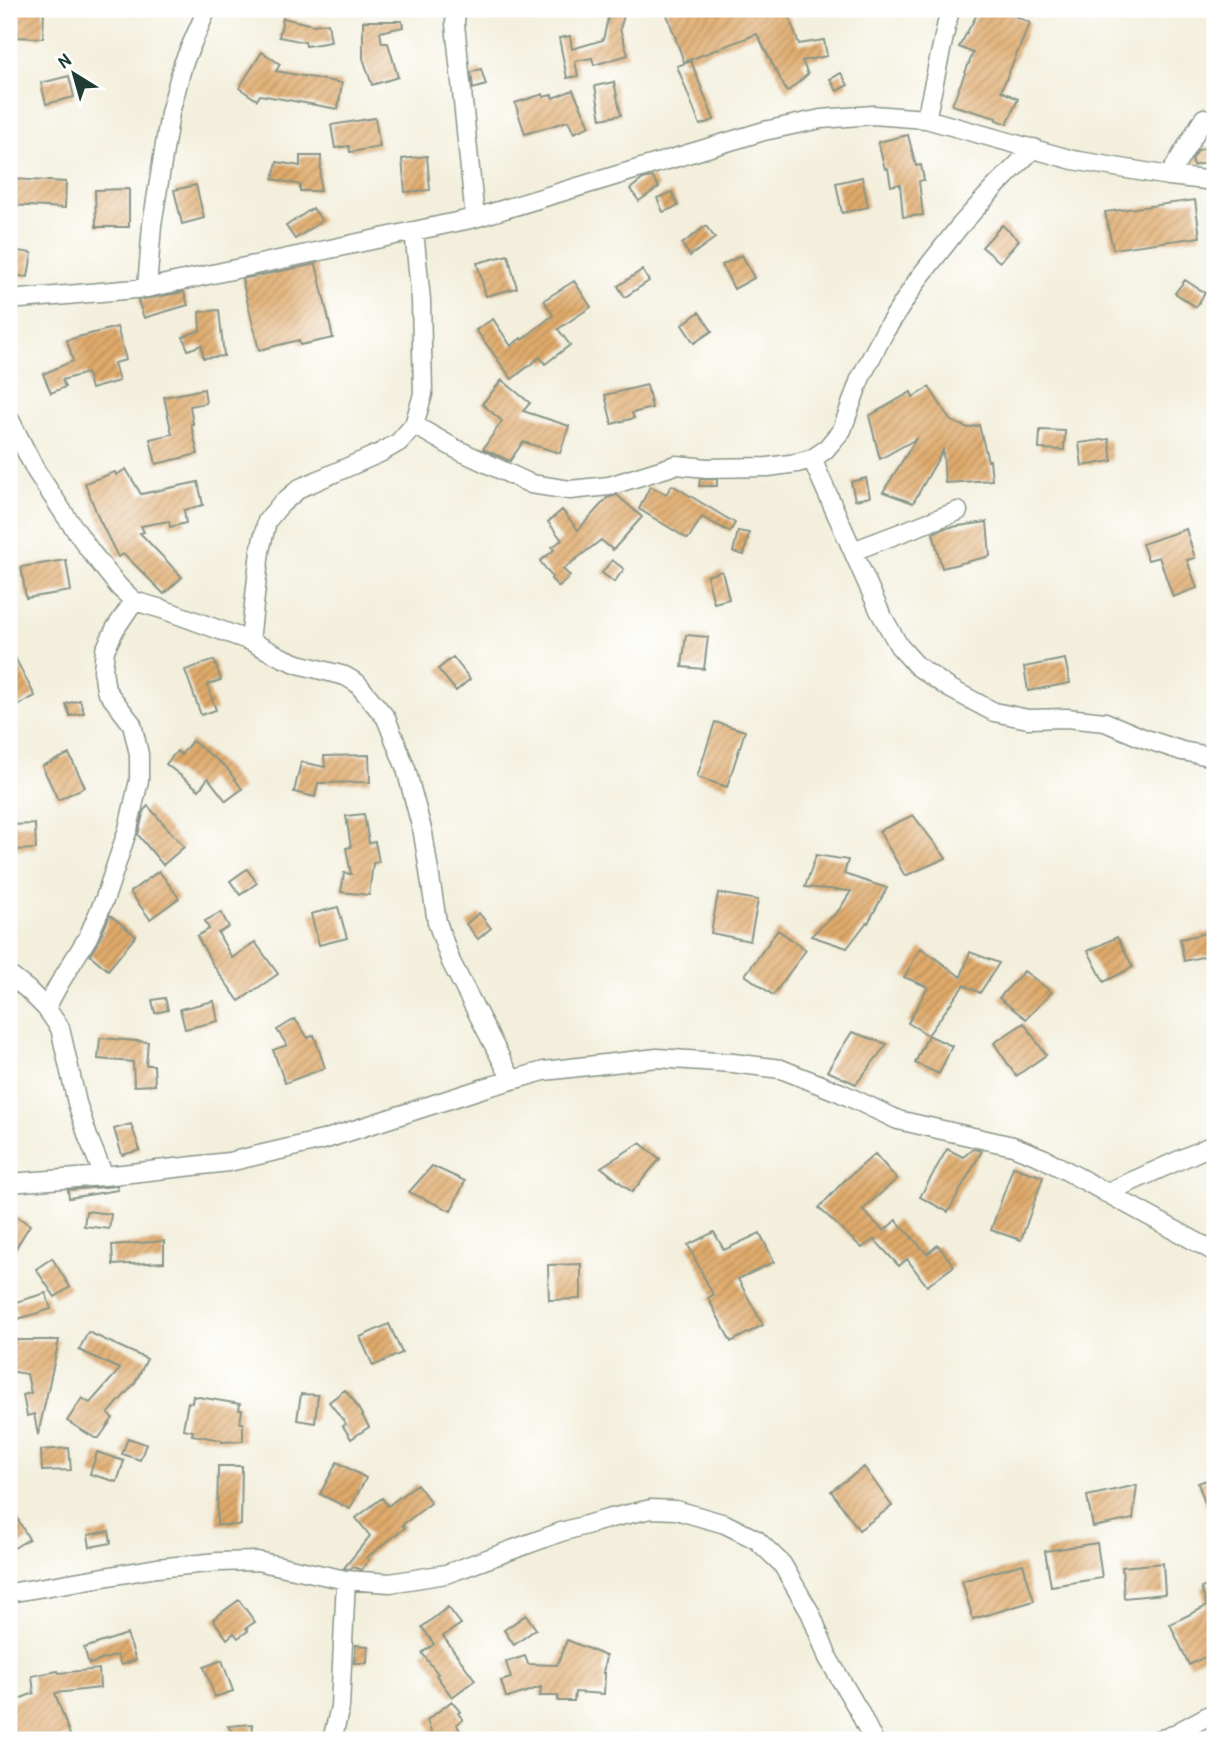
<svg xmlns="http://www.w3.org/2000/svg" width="1224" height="1749" font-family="'Patrick Hand',sans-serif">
	<defs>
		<pattern id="building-hatch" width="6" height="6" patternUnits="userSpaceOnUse" patternTransform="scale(1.75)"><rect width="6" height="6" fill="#e0aa6b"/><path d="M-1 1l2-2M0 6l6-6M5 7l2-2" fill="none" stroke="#b58c59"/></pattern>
	</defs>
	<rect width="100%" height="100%" fill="#fff"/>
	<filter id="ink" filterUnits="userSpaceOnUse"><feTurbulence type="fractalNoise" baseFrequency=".0143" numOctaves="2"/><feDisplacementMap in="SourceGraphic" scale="14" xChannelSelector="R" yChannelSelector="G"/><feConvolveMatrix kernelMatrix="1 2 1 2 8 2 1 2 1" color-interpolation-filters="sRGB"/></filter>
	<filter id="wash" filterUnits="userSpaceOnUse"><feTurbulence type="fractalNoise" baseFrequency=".00686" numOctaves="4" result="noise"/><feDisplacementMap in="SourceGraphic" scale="28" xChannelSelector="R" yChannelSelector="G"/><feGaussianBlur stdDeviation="1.57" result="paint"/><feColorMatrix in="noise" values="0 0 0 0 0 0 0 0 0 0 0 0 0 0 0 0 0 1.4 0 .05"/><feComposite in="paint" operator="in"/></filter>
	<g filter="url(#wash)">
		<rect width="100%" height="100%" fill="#f3efdc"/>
		<g id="blocks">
			<path fill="url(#building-hatch)" d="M9,9H44L43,38L9,37Z
				M606,9H626L620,29L628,55L594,65L592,58L575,61L578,76L567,78L559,38L570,36L572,49L603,40L608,18Z
				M665,9H786L799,44L824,40L827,56L802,61L808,74L787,92L757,34L684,62Z
				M980,9H1001L1030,23L1001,91L1018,99L1007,124L996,120V118L952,105L973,53L959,47Z
				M283,18L313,25L328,23L331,42L306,46L305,42L279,37Z
				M363,21H402L403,27L380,32L382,43H388L398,77L372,85L363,58Z
				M262,52L280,64L276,71L342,83L338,109L260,95L257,100L239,88Z
				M691,61L714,120L700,125L677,66Z
				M481,69L486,85L473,89L471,72Z
				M841,73L848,85L837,91L830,79Z
				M69,76L74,97L46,104L41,83Z
				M614,82L621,115L601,119L595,86Z
				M573,90L590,126L574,133L568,121L525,134L515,103L543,94V97L552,95L553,98Z
				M375,118L380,147L350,152L349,146L335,148L331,125Z
				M908,135L916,166L921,165L924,180L919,181L923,215L903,217L900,184L891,186L888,168L885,169L878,142Z
				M1213,146L1215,160L1193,166L1192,160L1198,150Z
				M300,156H321L320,191H300V185L273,179L277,162L300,166Z
				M427,156L430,190L405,192L402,159Z
				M652,177L659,187L639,201L630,189L643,179Z
				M862,177L868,207L842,213L836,183Z
				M12,179L66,182L65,208L10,205Z
				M196,185L204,218L182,224L174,190Z
				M129,189V227H96L95,190Z
				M672,192L678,206L663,212L657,198Z
				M1195,200L1200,237L1113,249L1105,212Z
				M313,208L322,221L295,239L286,226Z
				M1002,225L1019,240L1000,262L982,247Z
				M706,226L715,238L690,256L682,244Z
				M11,250L32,253L28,277L9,275Z
				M508,255L517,288L486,296L477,263Z
				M742,255L754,278L734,289L722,265Z
				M316,264L333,338L300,345L299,340L259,350L242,279Z
				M642,270L649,281L625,297L618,286Z
				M1185,280L1205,293L1196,307L1175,293Z
				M574,281L591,307L558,329L570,345L545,364L540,357L512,379L476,330L493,319L511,346L521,338L522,340L553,315L544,300Z
				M184,292L188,305L144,318L138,300Z
				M219,310L224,356L203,358L202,345L188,350L183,337L200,330L199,312Z
				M699,312L712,331L694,343L682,325Z
				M117,327L126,360L114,363L119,381L91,389L87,373L62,380L65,387L51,393L43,374L73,361L67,340Z
				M502,380L530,403L523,411L569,426L560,453L523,442L510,461L483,449L502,421L482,404Z
				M647,385L652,408L632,413L634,418L612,424L605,395Z
				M929,387L951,421L968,428L979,425L988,461L990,460L992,480L945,483L943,450L913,503L883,492L916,439L880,459L869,416L911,392L913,397Z
				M204,389L206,403L190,406L193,424H191L198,454L156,464L150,439L172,434L164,397Z
				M1040,430L1065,431L1064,450L1039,449Z
				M1109,439L1112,461L1082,466L1079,443Z
				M126,469L141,494L198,482L203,505L184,510L186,523L170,527L169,521L141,526L144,532L140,533L182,577L164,594L124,554L118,557L99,519L85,483L115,472L116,475Z
				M866,478L870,497L855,500L851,482Z
				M700,479H717V486H699Z
				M672,485L735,523L730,532L702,517L688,539L639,509L650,486L666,494Z
				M617,495L642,517L613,550L601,540L563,569L570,576L559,587L551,579L552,577L540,561L554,550L552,547L562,540L548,522L562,510L578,530L607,498Z
				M987,522L990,556L942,568L933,533L945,528Z
				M1186,529L1195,558L1187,560L1197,588L1173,597L1159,557L1148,560L1142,544Z
				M738,531L749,533L744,555L733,552Z
				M66,560L71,591L26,598L21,567Z
				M612,560L624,569L614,582L602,573Z
				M722,571L729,599L714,603L707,576Z
				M686,635L708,637L704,669L682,667Z
				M9,646L35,696L9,710Z
				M453,657L470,679L456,691L438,669Z
				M1065,659L1070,683L1028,691L1024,667Z
				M214,660L221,680L207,685L216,710L201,715L185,670Z
				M80,700L84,713L70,716L66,704Z
				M715,722L745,731L727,787L697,777Z
				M192,741L226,767L242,789L226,801L208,778L199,790L166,764L177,751L181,755Z
				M69,754L85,787L58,800L42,766Z
				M369,755L370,782L318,783L315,797L294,792L301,762L325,767L324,756Z
				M148,806L184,847L163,865L138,835L144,810Z
				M364,814L369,843L375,842L379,862L373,863L369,895L341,892L344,873L351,874L346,848L351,847L346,816Z
				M913,815L946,858L905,876L879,831Z
				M35,824L36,849L9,850V825Z
				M816,855L848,860L844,874L887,888L868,923L867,922L847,948L811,936L839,910L851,891L805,887Z
				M247,869L257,883L240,895L230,881Z
				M159,871L179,898L150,919L130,892Z
				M718,893L758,900L750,941L711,933Z
				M338,907L347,938L319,945L311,914Z
				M221,912L229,927L218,933L232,958L255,942L278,974L239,1001L213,965L197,936L209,929L205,921Z
				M479,913L491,928L478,939L466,924Z
				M110,915L136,936L108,970L90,955L98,942Z
				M778,930L806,950L773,995L745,975Z
				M1215,931V954L1184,961L1180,939Z
				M1117,937L1133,967L1104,982L1088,951Z
				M921,948L961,977L970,952L999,963L980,993L964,985L928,1035L908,1023L928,987L904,977Z
				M1024,971L1052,992L1026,1019L999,998Z
				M165,998L168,1010L155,1013L152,1000Z
				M214,1001L218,1021L185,1029L180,1009Z
				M295,1019L308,1038L314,1035L325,1068L285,1083L273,1050L287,1045L277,1030Z
				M1024,1023L1046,1055L1016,1076L994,1043Z
				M852,1032L887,1044L856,1084L827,1071Z
				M928,1035L952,1046L939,1074L915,1063Z
				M100,1038L148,1042L146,1065H154L155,1085L134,1086L133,1062L98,1059Z
				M131,1124L140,1150L122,1155L114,1129Z
				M640,1143L660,1159L632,1192L601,1167Z
				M947,1149L963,1157L973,1149L982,1151L948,1212L920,1197Z
				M875,1154L897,1179L862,1210L884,1231L896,1220L927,1254L938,1245L954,1266L927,1286L907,1259L899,1266L874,1239L862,1248L819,1208L842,1183Z
				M432,1166L465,1181L451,1211L409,1192Z
				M1013,1167L1043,1177L1021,1240L991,1230Z
				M117,1186L118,1190L69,1198L68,1190Z
				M9,1211L30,1225L9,1259Z
				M86,1211L111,1214L109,1229L84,1226Z
				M714,1232L724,1250L760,1233L774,1262L738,1279L763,1325L731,1342L708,1298L713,1295L688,1245Z
				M164,1241V1262L113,1265L112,1245Z
				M52,1258L70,1287L55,1297L36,1269Z
				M581,1264V1299L549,1300L548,1265Z
				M46,1293L51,1309L18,1319L13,1303Z
				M389,1324L402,1353L373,1366L360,1337Z
				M88,1332L147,1359L135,1383L108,1414L113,1418L99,1438H95L67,1421L82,1398L90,1403L120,1369L79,1350Z
				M9,1340H59L38,1435L34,1414L27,1416L23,1395L31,1393L27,1374L9,1371L10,1359H9Z
				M345,1390L354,1401L369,1427L351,1439L343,1426L346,1424L329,1402Z
				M301,1394L318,1395L315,1423L297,1420Z
				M193,1396L240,1404L239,1410H242L240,1423H243V1441L222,1442V1440L192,1435L193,1431L183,1429L188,1402L192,1403Z
				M128,1438L146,1444L140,1460L122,1454Z
				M69,1448L71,1470L42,1471L41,1450Z
				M97,1452L124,1461L117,1482L90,1474Z
				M337,1462L366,1478L350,1509L320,1494Z
				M218,1466H242L241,1525H217Z
				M864,1467L892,1506L859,1530L831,1491Z
				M1215,1477V1526H1213L1198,1483Z
				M417,1484L431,1503L402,1525L405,1528L366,1558L369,1560L361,1570L353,1567L351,1569L344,1568L370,1536L356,1518L382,1498L388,1506Z
				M1137,1485L1133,1519L1093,1527L1087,1496Z
				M17,1518L29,1539L9,1551V1523Z
				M109,1531L111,1543L90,1547L88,1535Z
				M1097,1543L1102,1578L1051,1586L1045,1551Z
				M1163,1563L1165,1594L1124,1598L1122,1567Z
				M1023,1564L1034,1601L973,1619L962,1581Z
				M1215,1583V1652L1189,1665L1170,1624L1207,1606L1201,1588Z
				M239,1600L255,1622L246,1628L248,1631L238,1638L234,1633L227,1639L213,1619Z
				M448,1607L461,1624L443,1636L475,1680L452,1697L436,1675L438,1674L422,1653L434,1644L422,1627Z
				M526,1615L536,1629L514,1645L504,1630Z
				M127,1634L136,1660L121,1665L117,1655L89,1664L84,1648Z
				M567,1640L606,1656L603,1673H605L604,1694L575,1692L574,1701H558V1696H540L541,1687L511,1697H506L501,1681L511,1678L506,1662L525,1656L528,1664L557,1665Z
				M356,1645L368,1646L367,1663H354Z
				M222,1660L233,1691L215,1697L204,1667Z
				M99,1669L100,1688L55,1693L70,1735L55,1740H9V1703L34,1693L32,1676L58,1671L59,1673Z
				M452,1701L460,1712L458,1713L463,1720L457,1724L463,1740H434L427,1720Z
				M252,1724L254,1739L241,1740H238L228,1726Z"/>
		</g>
	</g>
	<g filter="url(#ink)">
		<use href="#blocks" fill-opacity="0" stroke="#899688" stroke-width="2"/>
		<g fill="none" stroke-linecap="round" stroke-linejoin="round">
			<defs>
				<path id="street" d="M456,9L455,24L475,218
					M926,119L950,9
					M1169,176L1204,118
					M147,288L152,225L170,113L183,64L207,9
					M9,300L147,288L475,218L764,131L821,119L873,115L926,119L1073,160L1169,176L1215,181
					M9,418L36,471L65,515L91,552L119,587L134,601L162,609L250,641L281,657L298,664L345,676L357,683L386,718L406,769L423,833L437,922L451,962L512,1080
					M414,425L456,449L531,484L570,490L609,486L676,465L707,468L768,467L797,463L812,459L825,450L842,430L860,379L885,331L919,278L959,227L994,188L1034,148
					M812,459L880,612L899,646L917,666L949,688L994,712L1028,719L1067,718L1105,722L1143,738L1182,751L1215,757
					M853,551L958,511
					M250,641L260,551L267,521L280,505L300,488L380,453L399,442L414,425L423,394L421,300L414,231
					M9,975L27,989L46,1008L60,1028L77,1103L88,1137L104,1176
					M46,1008L59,984L88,937L105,898L128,829L139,780V754L132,724L106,690L103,670L105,650L115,629L134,601
					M9,1183L104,1176L229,1162L323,1140L484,1088L544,1071L657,1058L733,1063L781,1069L841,1093L898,1120L1013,1146L1043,1158L1215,1252
					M1106,1193L1215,1144
					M9,1593L157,1568L218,1562L257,1561L346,1580L390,1583L446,1574L561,1532L611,1518L651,1509L676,1510L725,1524L757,1540L782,1564L811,1614L828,1658L859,1711L873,1740
					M332,1740L340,1707L346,1580
					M1157,1740L1169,1737L1215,1712"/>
			</defs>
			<use href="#street" stroke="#899688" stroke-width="21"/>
			<use href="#street" stroke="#fff" stroke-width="18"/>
		</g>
	</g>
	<rect width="1224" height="1749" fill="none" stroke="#fff" stroke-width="35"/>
	<g transform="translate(74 74) rotate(323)" stroke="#ffffff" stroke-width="5" paint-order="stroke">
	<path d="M0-5L12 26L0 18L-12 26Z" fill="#1f3d34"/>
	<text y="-10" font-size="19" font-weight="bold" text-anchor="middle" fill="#1f3d34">N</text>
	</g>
</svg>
